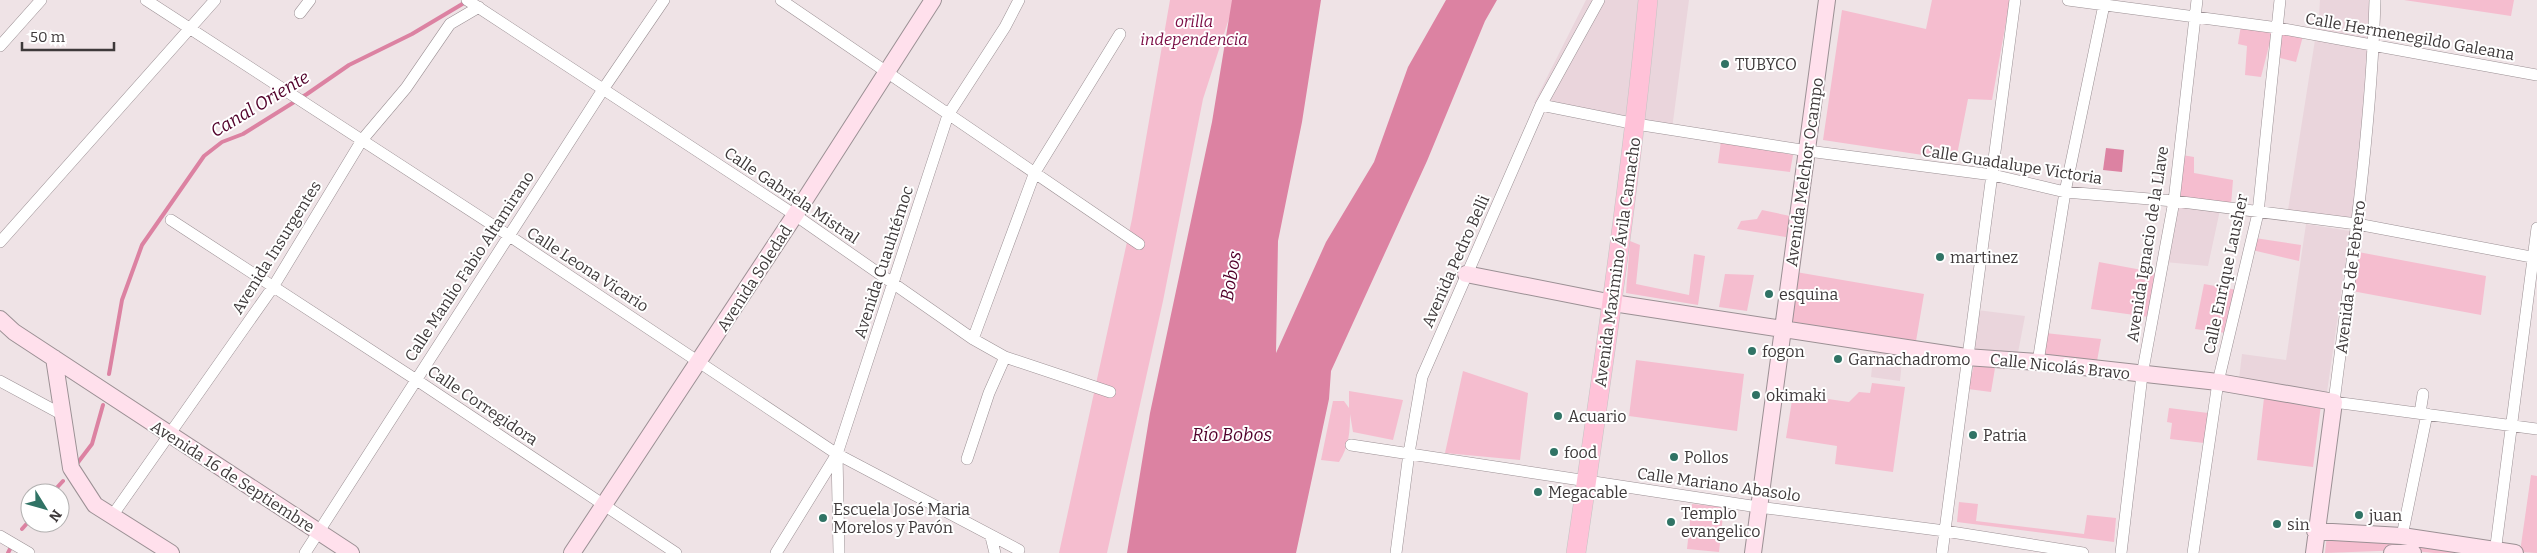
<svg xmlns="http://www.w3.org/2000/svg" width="2537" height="553" font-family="Bitter,serif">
	<rect width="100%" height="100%" fill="#efe3e6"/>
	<path fill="#ead5dc" d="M1586,0H1645L1633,120L1534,103Z
		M1651,0H1689L1672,129L1638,123Z
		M2320,0H2370L2369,41L2318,30Z
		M2315,40L2369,50L2352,218L2288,210Z
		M2176,204L2220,210L2208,266L2165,262Z
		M2306,224L2350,231L2327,392L2239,379L2242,354L2286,360Z
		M1977,310L2025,316L2017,358L1969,354Z
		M1874,348L1903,352L1900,381L1871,377Z"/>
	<path fill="#f5bdcf" d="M1170,0H1235L1203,99L1163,301L1107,553H1059L1132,219Z
		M1932,0H2010L1992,100L1968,99L1956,160L1823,140L1842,10L1926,29Z
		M2404,0H2514L2511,16Z
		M2241,25L2273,30L2261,77L2245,75L2247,46L2238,44Z
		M2279,31L2303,36L2296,62L2276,57Z
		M1721,141L1793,155L1790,172L1718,163Z
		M2182,155L2194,157V173L2233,180L2231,205L2179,196Z
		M1762,210L1790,216L1786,237L1737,229L1741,221L1757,219Z
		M2255,238L2301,245L2299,261L2252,250Z
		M1630,241L1640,245L1636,284L1689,295L1694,254L1705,256L1698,305L1626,293Z
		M2353,251L2486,276L2481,315L2352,291Z
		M2099,262L2158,273L2149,317L2091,309Z
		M1796,272L1924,294L1915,347L1787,326Z
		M1725,274L1754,275L1747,311L1719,307Z
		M2204,284L2237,290L2226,333L2195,329Z
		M2045,333L2101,339L2097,361L2041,356Z
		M1636,360L1744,374L1737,431L1629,416Z
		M1974,365L1995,368L1991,392L1968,389Z
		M1463,371L1528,393L1520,460L1445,453Z
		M1872,383L1905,387L1893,472L1835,464L1837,446L1786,438L1793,394L1849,402L1859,392L1870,393Z
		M1349,391L1403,400L1393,440L1353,432L1350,414C1350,432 1349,446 1339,462L1321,460L1333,401H1344L1349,408Z
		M2264,398L2321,405L2313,467L2257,460Z
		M2169,408L2208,413L2204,443L2170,439L2172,423L2167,422Z
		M2531,475L2537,476V553L2520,552Z
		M1959,502L1978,504L1976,521L2084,534L2087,515L2116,518L2114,542L1957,522Z
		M1692,504L1724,507L1719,552L1687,549Z
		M2327,535L2493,553H2434L2405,550L2325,553Z"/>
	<path fill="#dc82a2" d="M1232,0H1321L1302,122L1278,241L1276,353L1326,242L1374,162L1408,67L1446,0H1497L1485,21L1427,161L1331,371L1329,399L1296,553H1127L1150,413L1212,122Z
		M2106,148L2124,150L2122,172L2103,170Z"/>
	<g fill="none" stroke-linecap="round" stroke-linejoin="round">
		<path stroke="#dc82a2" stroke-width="4" d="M109,374L122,300L142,245L204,156L222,142L243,134L307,94L349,65L412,34L464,3
			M76,465L92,444L103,405
			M52,493L63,481
			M22,529L30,520
			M8,553L10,549"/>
		<defs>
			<path id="street" d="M146,0L508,235L837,454L1019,550
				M467,0L795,215L973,339L1005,357L1110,392
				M781,0L1139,244
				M2068,0L2278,28L2537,75
				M2375,0C2371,134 2351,268 2334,402L2537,429
				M300,13L310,0
				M0,46L41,0
				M1541,105L1636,124L1808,151L1993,175L2065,192L2174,201L2357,224L2537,258
				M171,220L415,379L676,553
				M0,242L215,0
				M973,339L1035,172L1120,34
				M2038,362L2065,192L2105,0
				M0,381L63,415
				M2420,413L2423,394
				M1351,445L1758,507L1945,531L2083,553
				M967,459L989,393L1005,357
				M112,516L273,287L362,140L406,88L450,24L479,7
				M0,536L29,553
				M2402,536L2427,414
				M991,537L995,553
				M305,553L604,88L664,0
				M776,553L837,454
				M839,553L837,454L948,115L1005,27L1019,0
				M1396,553L1409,453L1422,377L1541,105L1599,0
				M1942,553L2015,0
				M2121,553L2142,375L2174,201L2197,0
				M2193,553L2218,382L2258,213L2280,0
				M2495,553L2537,228"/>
			<path id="secondary" d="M1466,274L1613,303L1966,357L2038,362L2218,382L2334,402L2314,553
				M0,319L14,332L351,553
				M54,358L71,468L95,505L171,553
				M2315,531L2402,536L2515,553
				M572,553L795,215L933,0
				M1753,553L1827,0
				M2392,553H2413"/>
			<path id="primary" d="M1576,553C1603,369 1630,185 1648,0"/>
		</defs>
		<use href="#street" stroke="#9b9094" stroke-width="12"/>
		<use href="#secondary" stroke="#9b9094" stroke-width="18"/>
		<use href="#primary" stroke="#c5c4c4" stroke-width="20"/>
		<use href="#street" stroke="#fff" stroke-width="11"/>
		<use href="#secondary" stroke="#ffe0ec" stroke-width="16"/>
		<use href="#primary" stroke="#ffc2d8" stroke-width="19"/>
	</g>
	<g fill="#307365" stroke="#fff" stroke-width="2">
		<circle cx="1725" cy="64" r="5"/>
		<circle cx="1940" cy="257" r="5"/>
		<circle cx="1769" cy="294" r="5"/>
		<circle cx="1752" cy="351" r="5"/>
		<circle cx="1838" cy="359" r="5"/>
		<circle cx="1756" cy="395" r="5"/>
		<circle cx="1558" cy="416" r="5"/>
		<circle cx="1973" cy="435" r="5"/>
		<circle cx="1554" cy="452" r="5"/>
		<circle cx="1674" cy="457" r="5"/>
		<circle cx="1538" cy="492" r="5"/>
		<circle cx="2359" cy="515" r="5"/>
		<circle cx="823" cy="518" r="5"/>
		<circle cx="1671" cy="522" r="5"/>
		<circle cx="2277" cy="524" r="5"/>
	</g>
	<g text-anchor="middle" stroke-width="4" stroke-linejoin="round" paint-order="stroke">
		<g font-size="16" font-style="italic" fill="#7b0e45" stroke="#fff">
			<text x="1194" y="27">orilla<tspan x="1194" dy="18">independencia</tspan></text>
		</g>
		<g font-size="16" fill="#3e393a" stroke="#fff">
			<text transform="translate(2410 36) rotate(10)" y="6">Calle Hermenegildo Galeana</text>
			<text transform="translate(2012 164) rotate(9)" y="6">Calle Guadalupe Victoria</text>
			<text transform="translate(1804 172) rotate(-82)" y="6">Avenida Melchor Ocampo</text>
			<text transform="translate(792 195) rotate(34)" y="6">Calle Gabriela Mistral</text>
			<text transform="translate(2147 244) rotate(-81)" y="6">Avenida Ignacio de la Llave</text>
			<text transform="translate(276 247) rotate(-58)" y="6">Avenida Insurgentes</text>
			<text transform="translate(1455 261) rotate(-66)" y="6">Avenida Pedro Belli</text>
			<text transform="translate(883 262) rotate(-72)" y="6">Avenida Cuauhtémoc</text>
			<text transform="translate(1617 262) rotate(-82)" y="6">Avenida Maximino Ávila Camacho</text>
			<text transform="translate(469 266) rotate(-57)" y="6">Calle Manlio Fabio Altamirano</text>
			<text transform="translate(588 269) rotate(33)" y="6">Calle Leona Vicario</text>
			<text transform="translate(2225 274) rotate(-78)" y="6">Calle Enrique Lausher</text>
			<text transform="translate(2350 277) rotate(-83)" y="6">Avenida 5 de Febrero</text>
			<text transform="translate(754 278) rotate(-57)" y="6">Avenida Soledad</text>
			<text transform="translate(2060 366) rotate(6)" y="6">Calle Nicolás Bravo</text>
			<text transform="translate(483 405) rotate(34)" y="6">Calle Corregidora</text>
			<text transform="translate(233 476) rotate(33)" y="6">Avenida 16 de Septiembre</text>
			<text transform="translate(1719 484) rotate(8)" y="6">Calle Mariano Abasolo</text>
		</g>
		<g font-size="16" fill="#3e393a" stroke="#fff" text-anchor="start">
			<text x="1735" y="70">TUBYCO</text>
			<text x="1950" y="263">martinez</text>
			<text x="1779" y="300">esquina</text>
			<text x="1762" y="357">fogon</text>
			<text x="1848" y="365">Garnachadromo</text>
			<text x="1766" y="401">okimaki</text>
			<text x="1568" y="422">Acuario</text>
			<text x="1983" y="441">Patria</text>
			<text x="1564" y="458">food</text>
			<text x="1684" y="463">Pollos</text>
			<text x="1548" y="498">Megacable</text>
			<text x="833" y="515">Escuela José Maria<tspan x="833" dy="18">Morelos y Pavón</tspan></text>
			<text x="1681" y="519">Templo<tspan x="1681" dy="18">evangelico</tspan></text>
			<text x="2369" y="521">juan</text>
			<text x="2287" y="530">sin</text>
		</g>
		<g font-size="18" font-style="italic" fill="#51002a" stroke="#fff">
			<text transform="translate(260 104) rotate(-31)" y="6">Canal Oriente</text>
			<text transform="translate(1231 276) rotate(-80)" y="6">Bobos</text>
			<text x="1232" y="441">Río Bobos</text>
		</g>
	</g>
	<g transform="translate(45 508) rotate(127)"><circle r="24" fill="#ffffff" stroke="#b2b0b0"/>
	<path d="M0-4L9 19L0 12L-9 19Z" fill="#307365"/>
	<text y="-8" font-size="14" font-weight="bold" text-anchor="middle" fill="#3e393a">N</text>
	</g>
	<path d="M22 42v8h92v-8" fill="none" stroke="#3e393a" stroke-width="2.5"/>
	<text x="30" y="42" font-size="15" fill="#3e393a" stroke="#ffffff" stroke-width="4" paint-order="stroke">50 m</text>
</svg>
